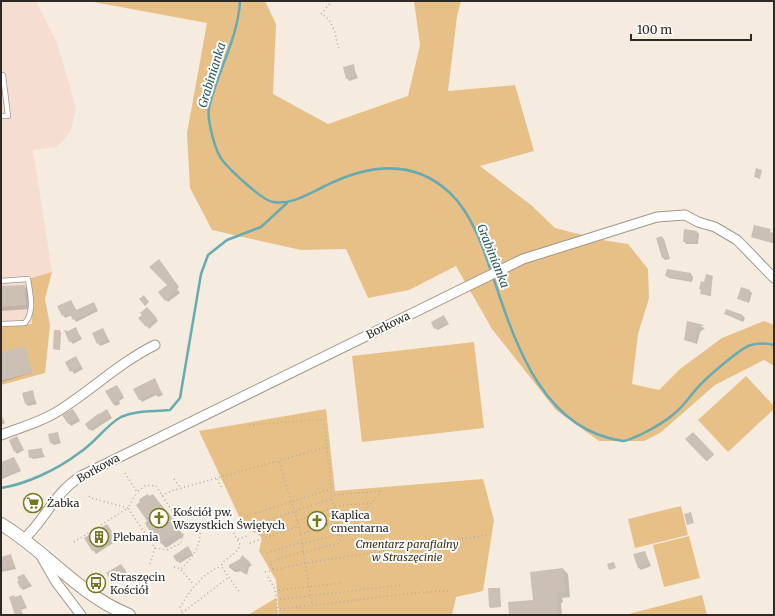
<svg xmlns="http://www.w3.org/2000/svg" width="775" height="616" font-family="Merriweather,serif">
	<rect width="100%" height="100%" fill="#f5ebde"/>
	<path fill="#f5ddd2" d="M1,1H36L57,43L76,108L71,130L62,142L56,147L33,150L52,272L28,279L32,324L1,326Z"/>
	<path fill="#e7c088" d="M88,1H265L276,24L273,94L328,124L408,96L420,45L414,1H461L457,16L448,91L515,85L534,151L480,166L531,205L555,228L602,240L628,244L648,269L649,298L638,334L632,384L659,390L680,369L722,338L764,321L774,325V366L764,360L715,385L660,433L644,441H599L556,410L492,329L456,266L409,290L368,298L346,249L301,250L212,230L190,188L187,133L207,23Z
		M52,272L45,299L50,325L45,373L1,385V326L32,324L28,279Z
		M474,342L484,428L362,442L352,356Z
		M746,376L774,406V409L728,452L698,420Z
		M326,409L335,491L483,479L494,520L483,591L456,597L452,615H279L276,580L259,551L262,538L257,533L245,529L199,431Z
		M681,506L688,535L635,548L628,519Z
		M689,536L700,578L664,587L653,545Z
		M702,595L707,615H625Z
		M276,598L278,615H248Z"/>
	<path fill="#0003" d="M353,66L358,78L349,81L347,78Z
		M770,230V233L774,234L773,243L752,237Z
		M697,232L699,234L698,244H686L684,241Z
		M662,237L664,239L670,259L665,260L663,258Z
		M161,262L179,287L177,289L180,293L168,302L166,300L168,285Z
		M691,274L693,277L692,282L669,278L666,276Z
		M712,277L711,296L702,294L704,283Z
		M24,286L29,290L30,309L1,311V287Z
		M750,291L752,293L749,303L739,299Z
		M71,301L77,311L94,303L98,311L76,322L72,315L65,318L59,307Z
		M150,311L158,321L149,329L147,326Z
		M725,314L742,315L745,318L743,322Z
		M444,316L449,324L438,330L435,328Z
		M688,323L705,328L700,332L697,344L685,340Z
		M75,328L82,339L73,344L70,341L68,332Z
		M103,329L110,342L100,346L93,333Z
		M55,331L61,332L60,350L54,349Z
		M25,348L32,373L1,382V353Z
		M76,357L83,369L74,374L66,362Z
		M155,380L163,395L158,397L156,395L142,402L140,399Z
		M117,386L124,398L119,401L120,404L116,406L113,404Z
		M32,392L37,404L28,406L26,404Z
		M75,412L80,421L71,426L64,416Z
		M109,413L112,418L92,431L90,429L100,415Z
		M1,414L5,423L1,425Z
		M57,433L61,443L54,445L51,443Z
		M693,433L714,455L707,461L687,439Z
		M17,437L24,450L17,454L15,451Z
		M41,449L45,457L33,459L30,457Z
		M14,458L21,471L2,479L1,463Z
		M153,495L181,528L179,529L184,536L166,548L154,536L148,527L150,497Z
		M41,497L43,499V511L28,513L26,511Z
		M324,516L328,525L314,528L310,520Z
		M106,525L118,540L96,554L93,550Z
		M190,550L193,555L180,563L178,561Z
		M645,552L651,566L641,570L638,567Z
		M11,555L16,569L1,572V564Z
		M243,557L252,565L249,567L247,575L242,571L235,572L230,568Z
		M124,568L127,574L114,583L112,580Z
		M563,569L568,574L570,597L562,598L563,602L561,603L562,615H510L534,601Z
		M26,578L32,586L23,590L21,588L20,581Z
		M499,589L501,607L490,608V607Z
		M21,596L27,608L21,610L23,615H16Z"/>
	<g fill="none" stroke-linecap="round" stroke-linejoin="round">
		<path stroke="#66abb2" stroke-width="2.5" d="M240,1C238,39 217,72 209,108C207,120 215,152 223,161C230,170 263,201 273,202C292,205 308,194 325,186C367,165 413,158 450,193C473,215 484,250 494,280C516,345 543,430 623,441C628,441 634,437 640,435C652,429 665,422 675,413C686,404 693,391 703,382C711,374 742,347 751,345C758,343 768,343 774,345
			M1,488C27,484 58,469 79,453C95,443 105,426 121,417C136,410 154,412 170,410L180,398L201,274L208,255L227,240L261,227L287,203"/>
	</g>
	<path fill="#ccc0b5" d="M354,64L356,76L346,79L343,67Z
		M756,168L762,170L760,179L754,177Z
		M754,225L771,229L770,232L774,233L772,243L751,237Z
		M684,229L697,231L696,242H683Z
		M662,236L668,257L662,258L656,238Z
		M159,259L177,285L175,286L178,290L165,301L158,292L167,285L149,267Z
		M667,269L691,273L690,280L665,276Z
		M706,274L713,276L710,296L700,294L701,290L699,289L701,281L704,282Z
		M25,285L26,305L1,307V286Z
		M741,287L750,290L747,302L737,299Z
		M144,295L149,302L145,306L139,299Z
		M71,300L76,310L94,302L97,309L73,320L69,313L62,316L57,306Z
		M147,307L157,318L146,327L138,318L142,315L140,313Z
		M726,309L743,315L741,320L724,314Z
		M444,315L447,322L434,329L431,322Z
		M687,321L704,325L698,329L695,343L684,340Z
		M76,327L80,337L69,342L64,330L68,331Z
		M103,328L108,339L97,344L92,333Z
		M54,330H60L59,350L53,349Z
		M25,346L32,373L1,381V352Z
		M76,356L81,366L70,372L65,362Z
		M155,378L161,392L155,395L153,393L139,400L133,389Z
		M117,385L123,395L113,404L105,391Z
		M33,390L35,401L25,404L22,393Z
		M73,409L78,418L68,424L62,415Z
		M107,409L110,415L89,430L85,424L99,413V414Z
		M58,432L60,441L50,443L48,434Z
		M693,432L714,454L706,461L685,439Z
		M17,436L23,448L14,452L9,440Z
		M42,448L43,455L29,458L28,450Z
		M14,457L20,469L1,477V462Z
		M148,494L149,496L153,494L165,512L167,511L176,522L175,523L180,531L160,543L147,527L145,523L147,521L136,505L140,502L139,500L141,498Z
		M41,496L42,509L25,511L23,498Z
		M691,512L694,523L687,525L684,514Z
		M324,514L326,522L318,526L317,524L311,526L309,519Z
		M107,524L115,536L92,551L84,538Z
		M188,546L192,553L177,562L173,556Z
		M645,551L649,564L638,568L633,554Z
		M11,554L14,566L1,570V557Z
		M242,555L250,562L247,565L245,574L240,571V569L229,568V565L240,559Z
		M614,562L616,568L609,570L607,564Z
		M121,564L126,571L111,581L106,573Z
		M563,568L565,592L558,593L559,598H557L558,615H509L508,602L533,600L530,572Z
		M24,574L30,584L20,588L17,581H19L17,577Z
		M488,588H500L501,607H489Z
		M14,595L15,597L21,595L26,606L20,608L22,615H15L9,597Z"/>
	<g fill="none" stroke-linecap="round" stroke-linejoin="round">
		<defs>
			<path id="service" d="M1,116H8L3,75
				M1,281L28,279C30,294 35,311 25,323L1,324"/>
			<path id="minor" d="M1,435C22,427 44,421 63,408C95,387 121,362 155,345
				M24,539C47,518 52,495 81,476L523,259L657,217L685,215L698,222L715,227L737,240L774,278
				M41,556L56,582L81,615"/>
			<path id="tertiary" d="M1,524C46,551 79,595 129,615"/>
		</defs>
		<use href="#service" stroke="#a0978b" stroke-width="6"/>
		<use href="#minor" stroke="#a0978b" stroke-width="11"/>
		<use href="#tertiary" stroke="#a0978b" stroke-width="14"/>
		<path stroke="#b4aca2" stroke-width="1.5" stroke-dasharray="1 3" stroke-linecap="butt" d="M332,1L321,14C334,19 335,36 339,49
			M249,425L324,419L332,499L340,538
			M279,462L299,526L312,605
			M125,473L137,492L146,485L156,486L184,529L181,543L167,550L155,548L128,508L137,492
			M174,479L181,489
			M217,479L222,488
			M162,496L171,491L327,447
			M335,506L371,503
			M247,516L331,489
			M336,517L360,515
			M297,521L334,508
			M254,525L331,499
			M184,529L197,525L200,527L213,523L230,526L240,545C237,555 225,557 221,566L240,593
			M300,534L337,523
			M238,539L247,536
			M74,542L128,508L91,498L88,495
			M250,543L299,526
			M302,544L339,534
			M267,553L301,542
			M303,553L339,543L340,538L382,491L332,495
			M150,564L155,548
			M174,567L181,569C192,558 202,545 200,527
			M273,569L270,562L303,551
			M181,570L194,585
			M265,572L305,563L487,535
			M268,577L275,589L278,615
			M279,590L343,583
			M276,600L402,585
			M280,609L425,592L451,591
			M182,613L229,577
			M183,615L180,607C191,589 202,574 221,566"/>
		<use href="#service" stroke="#fff" stroke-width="4.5"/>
		<use href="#minor" stroke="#fff" stroke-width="9"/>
		<use href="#tertiary" stroke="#fff" stroke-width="12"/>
	</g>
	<defs>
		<symbol id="supermarket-ring" viewBox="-11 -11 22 22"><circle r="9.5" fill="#fff" stroke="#77761c" stroke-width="1.5"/><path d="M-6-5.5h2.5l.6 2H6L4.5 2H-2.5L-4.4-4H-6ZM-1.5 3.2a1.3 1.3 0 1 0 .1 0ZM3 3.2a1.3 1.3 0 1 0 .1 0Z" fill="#77761c"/></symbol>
		<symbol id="church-ring" viewBox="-11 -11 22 22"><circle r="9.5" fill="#fff" stroke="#77761c" stroke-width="1.5"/><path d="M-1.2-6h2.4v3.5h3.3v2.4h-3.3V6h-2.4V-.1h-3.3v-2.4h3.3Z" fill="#77761c"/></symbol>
		<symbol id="building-ring" viewBox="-11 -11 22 22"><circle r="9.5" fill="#fff" stroke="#77761c" stroke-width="1.5"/><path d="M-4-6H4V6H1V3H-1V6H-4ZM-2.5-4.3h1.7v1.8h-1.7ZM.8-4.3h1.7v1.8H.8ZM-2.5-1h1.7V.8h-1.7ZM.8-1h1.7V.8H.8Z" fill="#77761c"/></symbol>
		<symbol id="bus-ring" viewBox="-11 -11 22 22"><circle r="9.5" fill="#fff" stroke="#77761c" stroke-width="1.5"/><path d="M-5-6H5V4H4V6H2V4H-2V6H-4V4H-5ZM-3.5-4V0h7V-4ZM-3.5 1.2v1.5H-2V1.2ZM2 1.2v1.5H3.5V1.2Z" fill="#77761c"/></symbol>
	</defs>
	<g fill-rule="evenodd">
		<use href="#supermarket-ring" x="22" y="492" width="22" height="22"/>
		<use href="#church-ring" x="148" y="507" width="22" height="22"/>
		<use href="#church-ring" x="306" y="510" width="22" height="22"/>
		<use href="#building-ring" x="88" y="526" width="22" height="22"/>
		<use href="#bus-ring" x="85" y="572" width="22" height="22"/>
	</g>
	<g text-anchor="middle" stroke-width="4" stroke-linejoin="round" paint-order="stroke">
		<g font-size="11" fill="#2e2a25" stroke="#fff">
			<text transform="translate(388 325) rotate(-26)" y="4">Borkowa</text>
			<text transform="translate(98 468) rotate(-29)" y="4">Borkowa</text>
		</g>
		<g font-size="11" fill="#2e2a25" stroke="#fff" text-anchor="start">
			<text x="47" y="507">Żabka</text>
			<text x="173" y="516">Kościół pw.<tspan x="173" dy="13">Wszystkich Świętych</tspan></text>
			<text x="331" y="519">Kaplica<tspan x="331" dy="13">cmentarna</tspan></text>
			<text x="113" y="541">Plebania</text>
			<text x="110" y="581">Straszęcin<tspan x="110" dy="13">Kościół</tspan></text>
		</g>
		<g font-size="11" font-style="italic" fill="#412e12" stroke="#fff">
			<text x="407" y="548">Cmentarz parafialny<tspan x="407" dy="13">w Straszęcinie</tspan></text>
		</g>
		<g font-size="12" font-style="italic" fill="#2b595e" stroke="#fff">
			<text transform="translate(212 75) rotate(-73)" y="4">Grabinianka</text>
			<text transform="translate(493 256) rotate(68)" y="4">Grabinianka</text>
		</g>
	</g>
	<rect width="775" height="616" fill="none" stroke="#2e2a25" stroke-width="4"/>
	<path d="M631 34v6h120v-6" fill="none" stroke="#2e2a25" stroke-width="2"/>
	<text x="637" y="34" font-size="12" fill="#2e2a25" stroke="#ffffff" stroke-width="3" paint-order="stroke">100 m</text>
</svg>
